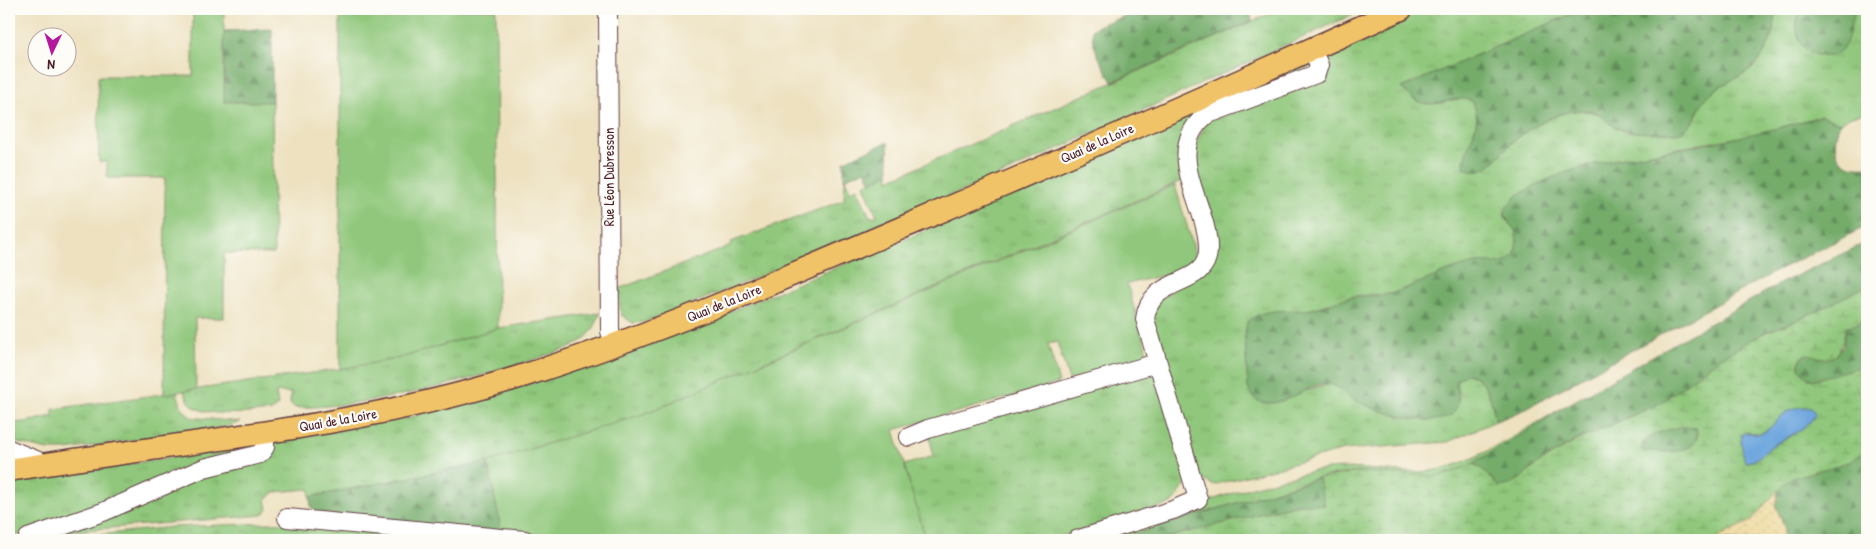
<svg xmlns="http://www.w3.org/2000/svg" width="1876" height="549" font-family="'Patrick Hand',sans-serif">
	<defs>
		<pattern id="grass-tufts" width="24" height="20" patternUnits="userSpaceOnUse" patternTransform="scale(1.25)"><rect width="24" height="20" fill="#90c77b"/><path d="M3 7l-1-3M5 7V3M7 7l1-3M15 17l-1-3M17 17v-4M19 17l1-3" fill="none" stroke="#7eaa6a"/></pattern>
		<pattern id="forest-firs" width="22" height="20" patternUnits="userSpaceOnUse" patternTransform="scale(1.25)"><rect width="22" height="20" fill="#74ac6b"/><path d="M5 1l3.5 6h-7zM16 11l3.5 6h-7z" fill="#618b58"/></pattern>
		<pattern id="wetland-marsh" width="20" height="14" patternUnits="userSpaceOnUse" patternTransform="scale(1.25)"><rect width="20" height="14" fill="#90c77b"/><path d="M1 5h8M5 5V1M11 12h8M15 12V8" fill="none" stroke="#7eaa6a"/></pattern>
		<pattern id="sand-dots" width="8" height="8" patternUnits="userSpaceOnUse" patternTransform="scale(1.25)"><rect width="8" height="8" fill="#eeda9e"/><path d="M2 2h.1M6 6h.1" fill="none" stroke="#cebb88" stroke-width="1.8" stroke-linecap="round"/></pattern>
	</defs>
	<rect width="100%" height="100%" fill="#fdfcf7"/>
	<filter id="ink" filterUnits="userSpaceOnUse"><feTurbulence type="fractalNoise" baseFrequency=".02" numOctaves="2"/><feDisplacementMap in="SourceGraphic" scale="10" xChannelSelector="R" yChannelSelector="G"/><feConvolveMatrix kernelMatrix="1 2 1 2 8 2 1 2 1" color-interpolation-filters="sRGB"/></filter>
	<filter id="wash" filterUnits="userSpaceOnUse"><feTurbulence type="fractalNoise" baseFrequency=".0096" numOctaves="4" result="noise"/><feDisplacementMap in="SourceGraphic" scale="20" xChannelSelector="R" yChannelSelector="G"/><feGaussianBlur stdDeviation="1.12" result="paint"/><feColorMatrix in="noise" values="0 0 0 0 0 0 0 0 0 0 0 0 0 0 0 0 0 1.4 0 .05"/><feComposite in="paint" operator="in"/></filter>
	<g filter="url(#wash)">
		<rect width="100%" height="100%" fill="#ede1c0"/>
		<path fill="url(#grass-tufts)" stroke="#6d7353" d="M1281,9H1365L1005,173L736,286L645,322L633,323L621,315L618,289L731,246V242L844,200L845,178L850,191L857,188L870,217L877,216L864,185L889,173V180Z
			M1422,9H1583L1401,88C1413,99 1429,107 1445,102C1455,99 1461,97 1472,100C1480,116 1476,131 1469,147L1493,163C1515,136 1558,101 1596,113C1609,117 1611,130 1632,132C1651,133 1675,125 1694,122C1697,114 1700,105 1706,98C1716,86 1732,81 1746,73C1766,61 1775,32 1776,9H1799L1796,27L1854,12L1856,9H1867V113L1851,116L1840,123L1821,116L1753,135L1617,159L1582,167L1504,213L1506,220L1515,230L1517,239L1515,254L1510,261L1501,263H1475L1391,294L1354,296L1311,309L1247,322L1245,337L1248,388L1310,390L1329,383L1339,388L1354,400L1459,399L1456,381L1466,374C1489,377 1491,402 1496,421L1448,442L1344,450L1213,485L1201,479L1151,317L1156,301L1202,272L1191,153L1207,121C1229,113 1321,88 1328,69C1330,63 1325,60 1324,55L1325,52Z
			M1310,59L1311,65L1303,73L1199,116L1186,179L644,414L488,462L310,497L309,489L275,492L266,499L268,509L263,515L62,532L167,487L266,459L272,455L271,442L407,418L528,384L651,344L920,233Z
			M600,313C595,331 585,341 569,348C481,377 389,405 296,408L290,404L291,393L276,392L278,405L272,411C254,413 209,417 194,407C189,403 186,397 184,391L340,369L400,358L498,328Z
			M1154,368L1187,482L1173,503L1048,540H926L904,465L934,456L929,436Z
			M177,392L181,406L190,417L240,422L229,426L66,450H48L9,441V423L25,422L53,416V409Z
			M1567,405C1536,426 1472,472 1436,476C1411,479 1385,472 1360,472C1346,473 1332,475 1318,478L1115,540H1093C1165,517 1237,488 1310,472C1347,463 1383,473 1420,472C1467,471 1526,428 1567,405Z
			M259,444V447L42,530L9,537V483Z
			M294,522L485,540H49L173,527Z"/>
		<path fill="url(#forest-firs)" stroke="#5f664b" d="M1133,9H1249L1252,21L1112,82C1104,66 1090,47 1093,29C1106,20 1122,21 1133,9Z
			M1583,9H1776C1775,32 1766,61 1745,73C1732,81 1716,86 1706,98C1695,111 1696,127 1677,133C1660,132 1641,134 1624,130C1614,128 1609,123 1602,116C1592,107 1570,110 1558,115C1544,121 1531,128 1518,137C1502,148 1487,182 1464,167C1464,142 1486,126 1472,101C1453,93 1436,111 1417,101C1411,98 1406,92 1401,88Z
			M1799,9H1856C1850,22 1851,38 1842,50C1833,62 1808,56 1801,44C1795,32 1797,21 1799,9Z
			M272,29V102H224V31Z
			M1821,116L1840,123C1830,148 1835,170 1867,167V226L1784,267L1519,412L1496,421C1491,402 1489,377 1466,374L1456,381C1455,390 1460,398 1457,407C1448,435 1372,411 1355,400C1344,394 1336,381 1322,384C1302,389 1261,422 1248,388L1245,337L1247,322C1267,305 1288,313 1312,309C1326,306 1338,299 1352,297C1365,294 1379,297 1393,293C1420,284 1447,269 1475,263C1485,261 1498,266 1508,261C1517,257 1519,239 1515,231C1513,226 1508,223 1506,219C1501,208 1514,198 1522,193C1572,162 1632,157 1689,147C1733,139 1778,129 1821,116Z
			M888,142L889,173L871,182L865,170L844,179V161Z
			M1867,242V286L1798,320L1764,333L1720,358L1661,403L1581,438L1543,460L1520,479L1509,485L1499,487L1481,468L1472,464L1531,429L1567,405L1670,346L1783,282Z
			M1867,321V365L1820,380C1809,381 1805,376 1799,368V362L1804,355L1812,353L1831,357L1843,347L1846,327Z
			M1682,427L1696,428C1706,456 1656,453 1641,450C1645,432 1666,429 1682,427Z
			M1867,450V540H1783L1784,527L1775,505L1778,490L1790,478L1849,462Z
			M488,462L502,533L316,513L311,507L310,497Z
			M1318,478L1325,505L1299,504L1158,540H1115Z"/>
		<path fill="url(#wetland-marsh)" stroke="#6d7353" fill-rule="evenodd" d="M1867,286V321L1846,327C1842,339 1843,361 1823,358C1815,357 1813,353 1804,355L1799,362V368L1808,379L1813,380L1867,365V450L1849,462L1790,478L1751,521L1714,540H1158L1299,504L1325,505L1318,478L1360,472L1436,476L1449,474L1472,464L1481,468L1499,487L1509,485L1520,479L1543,460L1582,438L1661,403L1720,358L1764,333L1798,320ZM1802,407L1811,408L1815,413C1812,427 1784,439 1772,446C1763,452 1757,462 1745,462L1746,432L1760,434L1765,431ZM1682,427L1696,428C1706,456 1657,453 1641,450L1643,442C1655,432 1667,429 1682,427Z"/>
		<path fill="url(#sand-dots)" stroke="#9c7c64" d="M1778,490L1775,505L1784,527L1783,540H1714L1751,521Z"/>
		<path fill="#90c77b" stroke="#6d7353" d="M193,9H224V102H272L274,254L224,253V318H195L196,389L164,394L165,178H107V162H99L98,76H193Z
			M340,9H496L498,328L400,358L340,369Z
			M1175,185L1199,267L1127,284L1149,358L1069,380L1057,342L1048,344L1059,383L894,430L926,540H678L502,533L488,462L644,414Z"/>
		<path fill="#6fa7de" stroke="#5c6384" d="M1802,407L1811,408L1815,413C1812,427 1783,439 1772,446C1763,452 1757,462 1745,462L1741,443L1742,434C1750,431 1758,436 1766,431C1780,420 1781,410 1802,407Z"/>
	</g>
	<g filter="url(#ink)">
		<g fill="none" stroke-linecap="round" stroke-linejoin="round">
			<defs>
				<path id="minor" d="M608,9L610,331L614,345
					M909,437L928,429L1157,363
					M9,449L46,464
					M287,518L525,540
					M28,538L103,512L204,468L260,454L265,447V432
					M1076,540L1173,510L1198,499L1145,319C1150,274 1206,289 1208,251C1210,206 1160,153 1206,115L1316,74L1319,65L1312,49"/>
				<path id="major" d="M9,470C179,442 353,429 519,377C651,336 778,281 906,226C1071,156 1237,83 1401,9"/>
			</defs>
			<use href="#minor" stroke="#623c41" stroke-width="20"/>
			<use href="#major" stroke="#623c41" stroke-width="25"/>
			<use href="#minor" stroke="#fff" stroke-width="18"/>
			<use href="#major" stroke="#f1c369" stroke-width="22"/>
		</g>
	</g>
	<g text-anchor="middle" stroke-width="4.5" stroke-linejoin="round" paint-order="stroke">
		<g font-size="14" fill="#4a1f2b" stroke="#fdfcf7">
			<text transform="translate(1097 143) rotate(-24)" y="5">Quai de la Loire</text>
			<text transform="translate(609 177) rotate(-90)" y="5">Rue Léon Dubresson</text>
			<text transform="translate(724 303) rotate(-22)" y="5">Quai de la Loire</text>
			<text transform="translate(338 420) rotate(-10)" y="5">Quai de la Loire</text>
		</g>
	</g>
	<rect width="1876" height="549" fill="none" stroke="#fdfcf7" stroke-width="30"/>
	<g transform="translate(52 52) rotate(184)"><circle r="24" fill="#fdfcf7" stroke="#b5a4a5"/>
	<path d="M0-4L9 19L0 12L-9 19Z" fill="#b5179e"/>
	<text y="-8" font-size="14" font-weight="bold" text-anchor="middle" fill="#4a1f2b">N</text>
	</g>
</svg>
